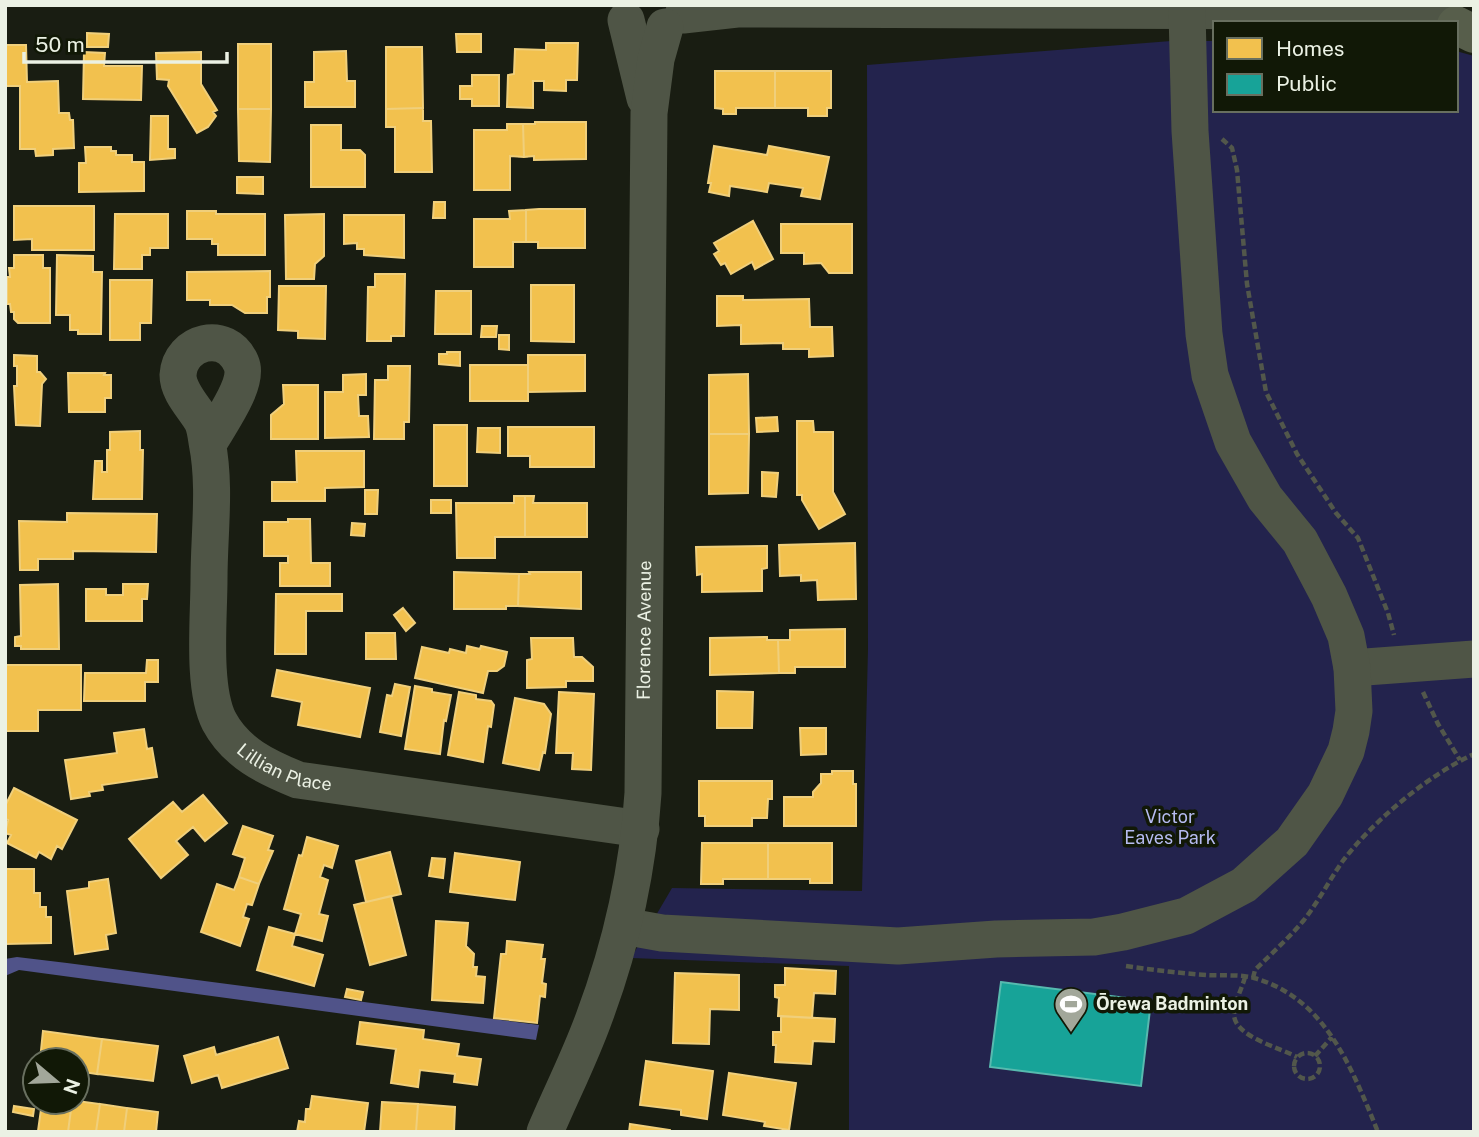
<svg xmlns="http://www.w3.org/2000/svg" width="1479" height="1137" font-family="'Public Sans',sans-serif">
	<rect width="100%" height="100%" fill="#191d12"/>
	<path fill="#23234d" d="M1171,41H1215V110H1456V51L1474,56V1132H849V966L631,958L672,888L862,891L868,649L867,65Z"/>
	<path fill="#505389" d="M17,957L67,963L539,1025L536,1040L19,970L5,976V959Z"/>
	<path fill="#f2c14e" stroke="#f0cf7b" stroke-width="2" d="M87,33L109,34L108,47H87Z
		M456,34H481V52H457Z
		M546,43H578L577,80H566V91L544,90V81H533V108L507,107L508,75L514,74L515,49L546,50Z
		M238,44H271V109H238Z
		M5,45H26L27,82L58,81L59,113H69L70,120H73L74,148L53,149V155L36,156L35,149H20V86H5Z
		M386,47H422L423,108L386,109Z
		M346,51L347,81H355V107H305V82H314V52Z
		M84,52L105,53L104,66H142L141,100L83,99Z
		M201,52V84L217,110L213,112L216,116L208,127L197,133L168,86L169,80L157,79L156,53Z
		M715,71H775V108H736V114H723V109L715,108Z
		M775,71H831V108H827V116H808V108H775Z
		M472,75H499V106H472V99H460V86H472Z
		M423,108V121H431L432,172H395V127H386V109Z
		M238,109H271L270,162L239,161Z
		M151,116H168V149H175V158L150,160Z
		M535,122H586V159L534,160V156L524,157L523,124H535Z
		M507,124H523L524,157L510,156V190H474V130H507Z
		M311,125H341V150H360L365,155V187H311Z
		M714,146L767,155L769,146L829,157L820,199L801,196L803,188L769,183L767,192L730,186L729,196L709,192L711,183H708Z
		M85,147H111V151H116V155H132V162H144V191L79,192V163H86Z
		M237,177H263V194L237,193Z
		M434,202H445V218H433Z
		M14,206H94V250H32V239L14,240Z
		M539,209H585V248H538V242H526V210Z
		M526,210V242H513V267H474V219H510L509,211Z
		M187,211H216V214H265V255H218V244H212V239H187Z
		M115,214H168V248H150V255H142V269H114Z
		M324,214V256L315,264L314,279H286L285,215Z
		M344,215H404V258L364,255V249H357V243L344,244Z
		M753,221L773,259L755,269L752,262L731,274L725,263L721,265L714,254L719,251L714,243Z
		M781,224H852V273H829L821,263L804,264V253H781Z
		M14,255H43V268H50V323H18L14,319V312H11L10,304H7V277H10L9,268H14Z
		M57,255L93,256V272H102L101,334H78V330H70V315H56Z
		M270,271V297H267V313H245L232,305H210V300H187V272Z
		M375,274H405L404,336H391V341H367L368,287H375Z
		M110,280H152L151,323H140V340H110Z
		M531,285H574V342L531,341Z
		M279,286H326L325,339L298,338V331L278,330Z
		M436,291H471V334H435Z
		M717,296H743V300L809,299L810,327H832L833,356L809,357V349H783V343L741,344V325L717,326Z
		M482,326H497L496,337H481Z
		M499,335H509V350L499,349Z
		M447,352H460V366L439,364V354H447Z
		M14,355L37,356V372H40L46,379L42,384L40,426L16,425L14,386H17V366H14Z
		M528,355H585V391L528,392Z
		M470,365H528V401H470Z
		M388,366H410L409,422H404V439H374L375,380H388Z
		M68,373H105L104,375H111V398H105V412H69Z
		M366,374V395H358L359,416H368L369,437L325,438V392H343V375Z
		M748,374L749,434H709V375Z
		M283,385H318V439H271V415L284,404Z
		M777,417L778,431L757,432L756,418Z
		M797,421H813L814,432H833V492L845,514L819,529L802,500V495H797Z
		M434,425H467V486H434Z
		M508,427H594V467H530V456H508Z
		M478,428H500V453L477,452Z
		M140,431V450H143L142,499H93L95,461H102V472H107V450H110V432Z
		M709,434H749L748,493L709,494Z
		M296,451H364V487L325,488V501H272V482H297Z
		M762,472L778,473L776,497L762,496Z
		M365,490H378L377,514H365Z
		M514,496H525V537H495V558H457L456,503H514Z
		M525,496H534L533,503H587V537H525Z
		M431,500H451V513H431Z
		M67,513L157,514L156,552L73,551V559H38V570H20L19,521L67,522Z
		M288,519H310L311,563H330V586H280V563H288V556H264V522H288Z
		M352,523L365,524L364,536L351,535Z
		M855,543L856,599L818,600L817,580L801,581V575L780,576L779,545Z
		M767,546V568L762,569V591L702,592V574L697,575L696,547Z
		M454,572L519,574L518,606H506V609H454Z
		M529,572H581V609L518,606L519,574H530Z
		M58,584L59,649H21V646H15V637L21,636L20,585Z
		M123,584H148L147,599H142V621H86V589H106V595H123Z
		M276,594H342V611H306V654H275Z
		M403,608L415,623L406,631L394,615Z
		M845,629V667H795V673H779L778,640H790V630Z
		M366,633H395L396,659H366Z
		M767,637V640H778L779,673L710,675V638Z
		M531,638H573L574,657H582L593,667V681H566V687L527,688V660L532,659Z
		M467,646L480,649L481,646L507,652L504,666L497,671H488L483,693L415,678L422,647L449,653L450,649L466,653Z
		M147,660H158V682H145V701H84L85,673H146Z
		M5,665H81V710H38V731H5Z
		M277,670L370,688L360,737L298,725L302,702L272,696Z
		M395,684L410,687L401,736L380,732L387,695L392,696Z
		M415,686L432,689V692L451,695L446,721L444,720L440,754L405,749Z
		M717,691L753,692L752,728H717Z
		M459,692L476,695V699L491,701L494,705L491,727L488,726L483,762L448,755Z
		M559,692L594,694L591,770L572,769L573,753H556Z
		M515,698L544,704L551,714L545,753L543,752L539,770L503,763Z
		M800,728H826V754L801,755Z
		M144,729L147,749L152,748L157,777L102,785L103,790L89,792L90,796L71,799L65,760L117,753L114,733Z
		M832,771H853V784H856V826H784V797H813V792L821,783V774H832Z
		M699,781H772V799H768L767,818H752V826H705V816H699Z
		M14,788L77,820L62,849L57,846L51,859L39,852L36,858L7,843L11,835L5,833L8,820L5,819V806Z
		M203,795L227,823L205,841L193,827L176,841L188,855L161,878L129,839L173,802L182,812Z
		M243,826L273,836L268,850L273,851L259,884L239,877L245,858L233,854Z
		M307,837L338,846L332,868L324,865L320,877L328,880L319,914L328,916L322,941L295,934L301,914L284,909L299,855L302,856Z
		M702,843H768V879H723V884H701Z
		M768,843H832V883H810V879H768Z
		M390,852L401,894L366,902L356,861Z
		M455,853L520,862L515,900L450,892Z
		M432,858L445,859L443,878L429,876Z
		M5,869H34V893H40V907H46V917H51V943L5,944Z
		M239,877L259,884L252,905L247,904L243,917L249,919L240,946L201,932L217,884L234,890Z
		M108,879L116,933L106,935L108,949L75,954L67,891L89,888V882Z
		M391,896L406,955L370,965L354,905Z
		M436,921L468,923L466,946L474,954L473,967H477L476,976L485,977L483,1003L432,1000Z
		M269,927L295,934L292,946L323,955L314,986L257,970Z
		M507,941L543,945L541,959H545L542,983L546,984L545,997L540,996L537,1023L494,1018L501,954H506Z
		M785,968L836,971L835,994L814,993L812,1018L778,1016L779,998L775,997V985H785Z
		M675,973L739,975V1010L710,1009L709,1044L673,1043Z
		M347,989L363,992L361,1000L345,997Z
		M781,1016L835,1019L834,1042L813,1041L811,1064L775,1062L776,1045H773V1032H781Z
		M360,1022L424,1030L423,1039L459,1044L457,1056L481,1059L477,1085L454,1082L455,1074L420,1070L418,1087L391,1083L396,1049L357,1044Z
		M43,1031L102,1039L97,1074L77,1071V1060H40Z
		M278,1037L288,1068L222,1088L218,1075L192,1083L184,1056L214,1047L216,1055Z
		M102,1039L158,1046L153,1081L97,1074Z
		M646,1061L713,1071L707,1119L681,1115V1110L640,1105Z
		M729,1073L796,1083L789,1130L764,1126L765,1122L723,1115Z
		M312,1096L368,1103L364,1132H297L299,1121L305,1122L306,1109H310Z
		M77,1101L100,1104L96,1132H68L72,1102Z
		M42,1102H72L68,1132L38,1131Z
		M382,1102L418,1104L416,1132H380Z
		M100,1104L127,1108L124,1132H96Z
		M418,1104L455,1107L454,1132H416Z
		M14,1106L34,1109L33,1116L13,1112Z
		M127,1108L158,1112L156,1132H124Z
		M630,1124L670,1130V1132H629Z"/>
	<path fill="#17a398" stroke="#57baaf" stroke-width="2" d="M1001,982L1151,1001L1141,1086L990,1067Z"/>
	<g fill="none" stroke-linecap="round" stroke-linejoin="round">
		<path stroke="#52574b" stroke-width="4.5" stroke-dasharray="7 3.5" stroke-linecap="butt" d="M1222,139L1232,148L1237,170L1247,284L1266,392L1297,454L1336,513L1358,538L1388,613L1394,635
			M1423,692L1438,724L1460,760
			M1126,966C1153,970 1179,973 1206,975C1221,976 1240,974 1254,978C1326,998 1352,1069 1378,1132
			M1245,977C1242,989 1234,1002 1234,1015C1235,1037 1281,1048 1297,1057
			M1253,978L1255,970C1271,954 1289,938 1304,920C1318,902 1329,881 1342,862C1372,822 1428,775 1474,754
			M1294 1066a13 13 0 1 1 26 0a13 13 0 1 1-26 0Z
			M1315,1056L1332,1037"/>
		<g stroke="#4f5546" stroke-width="37">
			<path d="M683,15L737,9L1316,11L1451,22"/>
			<path d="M626,20L645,98"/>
			<path id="s1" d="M208,444C218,426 250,383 241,363C226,329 180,341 178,375C178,392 194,407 202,421C205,427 206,435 207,442C216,486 209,534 209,579C209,618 202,687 219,721C236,753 266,767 298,780L641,829"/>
			<path d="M1352,668L1474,659"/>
			<path d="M623,926L662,933L898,946L996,939L1094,937L1123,932L1186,916L1244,885L1292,842L1325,795L1346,751L1351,731L1354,711L1352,668L1346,636L1329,596L1300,541L1265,498L1233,442L1210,375L1204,334L1190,131L1187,12"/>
			<path id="s2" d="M545,1132C561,1094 580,1057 594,1018C621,946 638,870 643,793L649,113L656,59L665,27"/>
		</g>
		<path stroke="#575e4b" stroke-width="38" d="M1456,25L1474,34"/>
	</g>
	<defs>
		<symbol id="stadium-pin" viewBox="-11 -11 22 30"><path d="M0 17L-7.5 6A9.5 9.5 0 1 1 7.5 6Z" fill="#a2a79a" stroke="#111806"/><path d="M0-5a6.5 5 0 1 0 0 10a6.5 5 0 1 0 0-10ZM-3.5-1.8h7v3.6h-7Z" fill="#fff"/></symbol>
	</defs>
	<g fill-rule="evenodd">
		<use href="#stadium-pin" x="1052" y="985" width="38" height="52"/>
	</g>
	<g text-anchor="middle" stroke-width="7" stroke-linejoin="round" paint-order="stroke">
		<g font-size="18" fill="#ebf1e4" stroke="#111806">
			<text dy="6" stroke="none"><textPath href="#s2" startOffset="518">Florence Avenue</textPath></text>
			<text dy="6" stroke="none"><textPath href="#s1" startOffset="618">Lillian Place</textPath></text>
		</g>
		<g font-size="18" fill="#b6bbf1" stroke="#111806">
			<text x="1170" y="823">Victor<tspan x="1170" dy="21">Eaves Park</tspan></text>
		</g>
		<g font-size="18" font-weight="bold" fill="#ebf1e4" stroke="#111806" text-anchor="start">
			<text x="1096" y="1010">Ōrewa Badminton</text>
		</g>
	</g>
	<rect width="1479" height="1137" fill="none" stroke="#ebf1e4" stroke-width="14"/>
	<rect x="1213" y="21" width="245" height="91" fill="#111806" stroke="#686f5f" stroke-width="2"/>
	<rect x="1227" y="38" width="35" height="21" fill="#f2c14e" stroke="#686f5f" stroke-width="2"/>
	<text x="1276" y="56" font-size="21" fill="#ebf1e4">Homes</text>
	<rect x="1227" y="74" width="35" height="21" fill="#17a398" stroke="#686f5f" stroke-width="2"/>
	<text x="1276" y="91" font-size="21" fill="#ebf1e4">Public</text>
	<g transform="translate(56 1081) rotate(109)"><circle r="33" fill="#111806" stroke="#686f5f" stroke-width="2"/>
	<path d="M0-5L12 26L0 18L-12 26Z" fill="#a2a79a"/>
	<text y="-10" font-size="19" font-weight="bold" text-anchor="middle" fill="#ebf1e4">N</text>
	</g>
	<path d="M24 52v10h203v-10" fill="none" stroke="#ebf1e4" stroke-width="3.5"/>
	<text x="35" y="52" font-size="21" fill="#ebf1e4" stroke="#111806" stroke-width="5" paint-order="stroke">50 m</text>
</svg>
